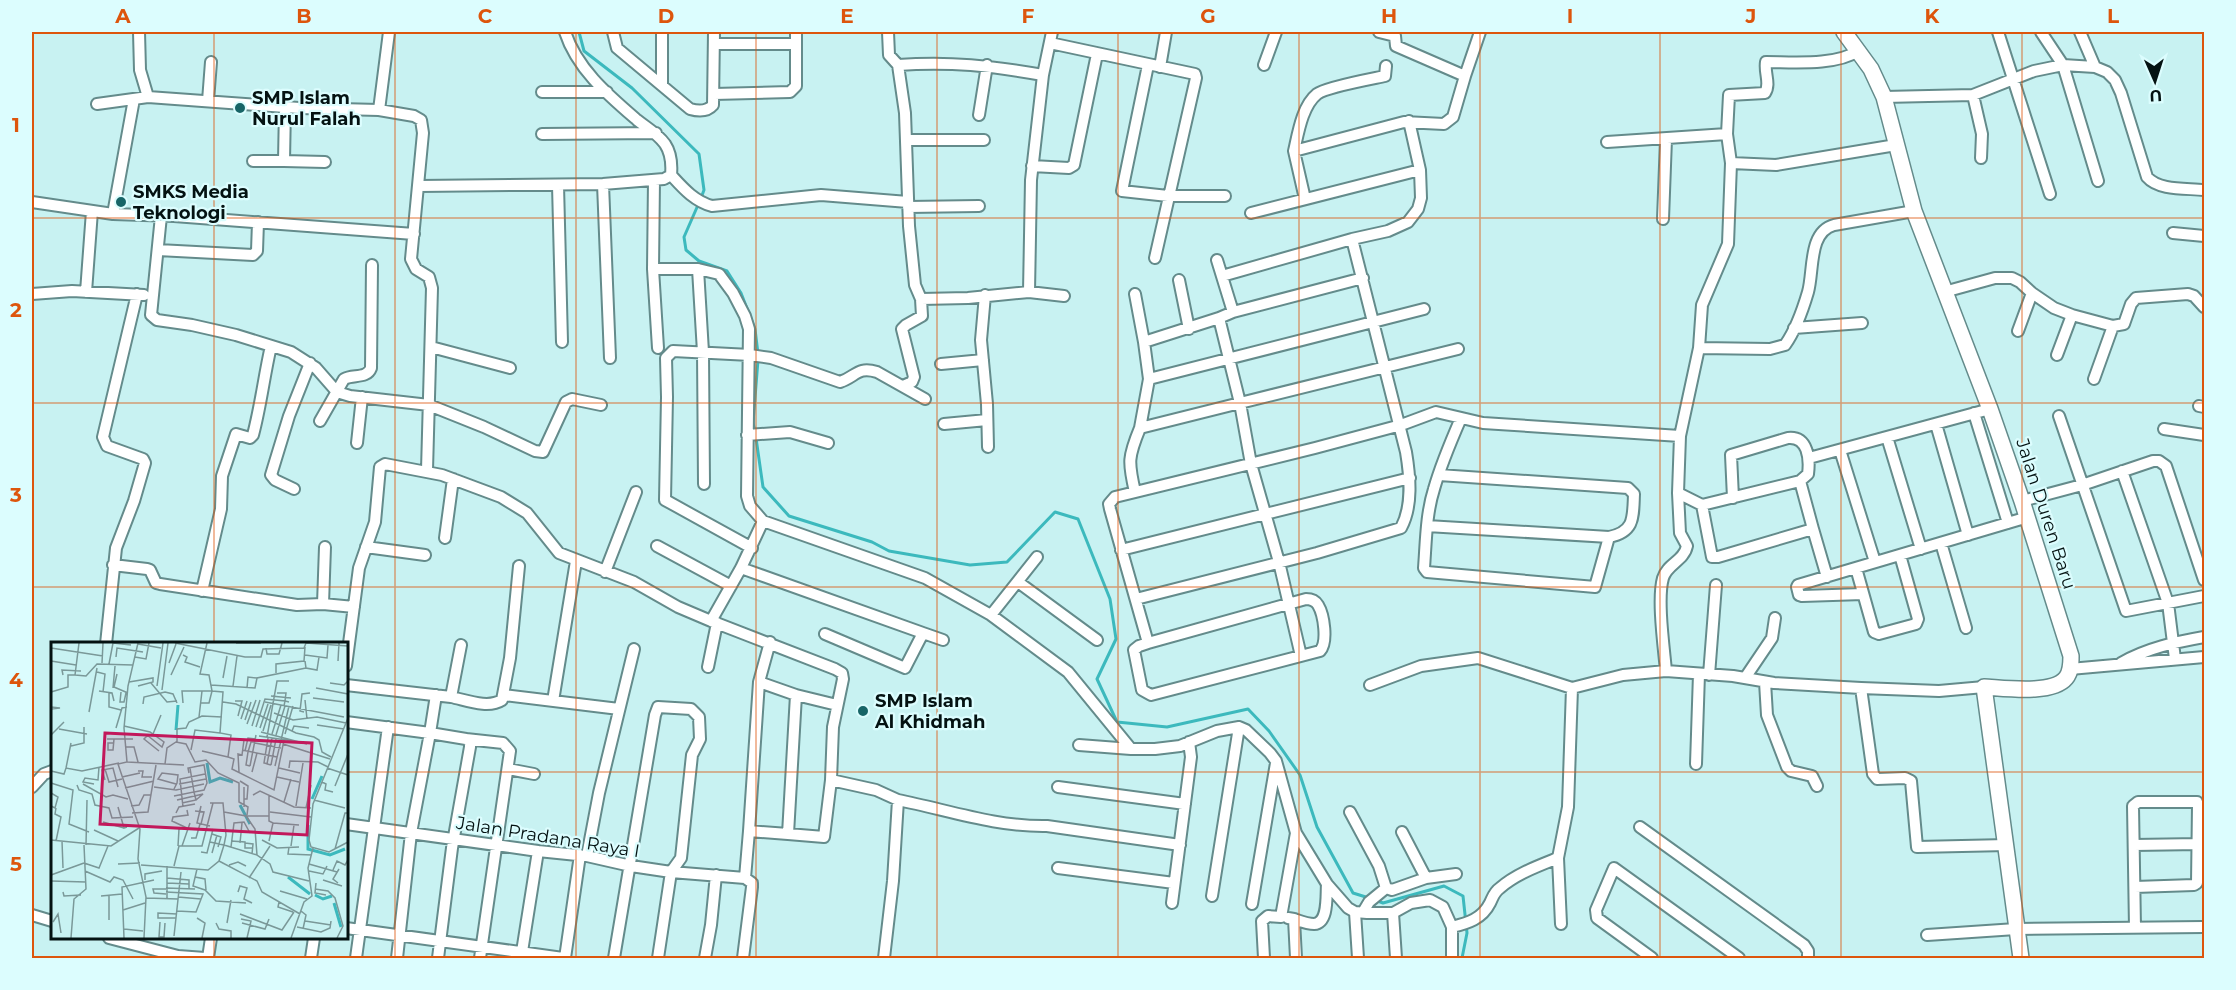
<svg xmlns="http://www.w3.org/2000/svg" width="2236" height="990" font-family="Montserrat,sans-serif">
	<rect width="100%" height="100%" fill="#c8f2f2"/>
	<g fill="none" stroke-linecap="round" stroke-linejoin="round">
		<path stroke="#3cb9bd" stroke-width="3" d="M579,32L584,51L632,88L699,154L704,190L701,198
			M698,205L684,237L686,250L699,261L727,271L741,293L755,329L758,354
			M755,431L753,423L758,360
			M756,438L763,487L789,516L872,542L889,551L970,565L1007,562L1055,512L1078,519L1110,599L1116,639L1097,679L1117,722L1167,727L1248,709L1269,731L1300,775L1317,827L1353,893L1369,898
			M1375,900L1383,903L1444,886L1463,896L1467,933L1462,958"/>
		<defs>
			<path id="street" d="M139,32L140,70L148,97
				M565,32C577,69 608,95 637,120C647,128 657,133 665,144C671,153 672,164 671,175C683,188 694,201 712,206L821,195L908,202
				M613,32L617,48L690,109C697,111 707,112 713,105L714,32
				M888,32L889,55L898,65L905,113L909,226L915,285L921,299L968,298L1029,292L1064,296
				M1998,32L2050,194
				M2041,32L2063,65L2098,181
				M2080,32L2095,67
				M1050,43L1195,74L1196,78L1155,258
				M715,44H796
				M898,65C951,61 991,66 1043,75
				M1148,65L1122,191L1168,196H1225
				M1264,65L1276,32
				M1160,67L1166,32
				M1465,76L1480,32
				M662,84V32
				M542,92H607
				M714,94L790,92L796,86V32
				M1973,95L1982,134L1981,158
				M1884,97L1973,95L2034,71L2063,65L2095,67L2107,72L2115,80L2121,93L2147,177C2159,191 2187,188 2204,190
				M208,101L211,62
				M97,104L148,97L299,108L379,110L414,116L421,120L423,133L411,259L416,269L429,277L432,288L427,470
				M285,107L284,161L325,162
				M379,110L389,32
				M979,115L987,65
				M542,134L656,133
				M1727,134L1729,95L1765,93C1771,84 1764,73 1766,62C1793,62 1835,66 1858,51
				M907,140H984
				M1607,142L1727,134L1731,163
				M1294,151C1298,134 1302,106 1317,94C1326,87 1371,79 1385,76L1386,66
				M253,161H284
				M1032,166L1069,168L1074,165L1097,54
				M654,180L653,269H698L719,274L733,293L745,316L749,329L747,496L750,506L763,521L925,578L991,615L1068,672L1131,749H1155L1180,746L1217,731L1239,727L1246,730L1270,753L1276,761L1296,833L1327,884L1348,908L1355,912L1367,913H1393L1411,903L1430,900L1443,907L1452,927C1468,923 1482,919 1490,903C1493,897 1494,892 1500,888C1516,874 1538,866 1558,858L1568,807L1572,688L1623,675L1666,671L1733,676L1774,683L1861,688L1939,691L1984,687
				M603,184L610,358
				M558,185L562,342
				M419,186L603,184L664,179L671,175
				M1305,199L1294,151L1404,122L1444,124L1453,117L1465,76L1396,46L1395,36L1379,32
				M32,202L113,214L174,216L414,234
				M908,207L979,206
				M1251,213L1420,170
				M113,214L134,99
				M161,216L151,315L157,320L192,325L236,335L291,352L316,368L337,392L350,396L429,405L484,427L535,451L543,452L566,402L572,399L601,405
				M1663,219L1666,139
				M2173,233L2204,236
				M158,250L253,255L257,251L258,222
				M1217,260L1233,312
				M653,269L658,348
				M698,269L703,352L704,484
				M1222,276L1352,239L1388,231L1408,222L1418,209L1421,198L1420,170L1409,121
				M1179,280L1189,329
				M86,292L92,211
				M1029,292L1031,180L1043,75L1052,32
				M1944,292L1995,278H2012L2020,282L2032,293L2054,308L2072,315L2113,326L2124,324L2131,304L2136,298L2188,294L2194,296L2204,307
				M32,294L72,291L144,295
				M1135,294L1144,342
				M985,295L981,340L987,404L988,447
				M1219,318L1144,342L1149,379L1424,309
				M1794,328L1862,323
				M2018,331L2032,293
				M431,347L510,368
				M1699,348L1770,349L1785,345C1795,331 1803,309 1808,292C1814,271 1808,232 1834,225L1914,211
				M2057,355L2072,315
				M941,364L983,360
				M2094,379L2113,326
				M903,386L912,382L914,377L902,329L906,325L922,316L921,299
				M2199,406L2204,407
				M1974,413L2008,523
				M2059,416L2126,611L2204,596
				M320,421L344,379C353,374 367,379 371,368L372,265
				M944,424L987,420
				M1936,424L1968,535
				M1140,428L1149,379
				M2164,429L2204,435
				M747,435L790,432L828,443
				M1887,437L1921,549
				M357,443L362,397
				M1840,450L1875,562
				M1809,458L1990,409
				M2122,471L2168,603L2175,659
				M1439,475L1628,488L1634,494C1633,517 1635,532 1609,537L1595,587L1427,572L1424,568C1426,542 1426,514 1434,489C1441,464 1451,441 1461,418
				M1800,481L1813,529
				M294,489L275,480L271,475L289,416L310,363
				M1135,492C1128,462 1128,457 1140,428L1240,403L1219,318L1233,312L1363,278
				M1678,493L1702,505L1800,481L1808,474C1810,459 1808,436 1788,438L1731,455L1733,498
				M2022,501L2082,485L2153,461H2159L2166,466L2204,580
				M1702,505L1712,557H1718L1813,529L1827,577
				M1427,526L1609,537
				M445,538L453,479
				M1941,543L1966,628
				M657,546L731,586
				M366,547L425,555
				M752,548L665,500L667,397L666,358L673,351L750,355L771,358L840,382C856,377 857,366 877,372L925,399
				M1121,550L1410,478
				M113,565L147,569L150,570L156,583L160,584L297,605L323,604L354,607
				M741,568L923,633L905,668L825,634
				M1856,568L1874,632L1879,634L1916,624L1918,619L1900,555
				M605,572L636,492
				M1018,582L1097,640
				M202,591L221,509L222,476L236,434L250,438L253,435C261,405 264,376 271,346
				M1863,594L1802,596L1799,595L1797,587L1798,585L2028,517
				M1136,599L1317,553L1401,528C1413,506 1410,476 1406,452L1352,239
				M323,604L325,547
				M991,615L1037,557
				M711,621L741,568L763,521
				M923,633L943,640
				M770,642L759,682L796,695L837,705
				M1148,643L1306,599C1310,599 1315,600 1318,605C1324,615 1328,642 1320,651L1151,695L1142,690L1134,650L1139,646L1148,643L1110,509L1109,504L1115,497L1315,448L1401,425L1436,412L1483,423L1680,436
				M106,644L116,548L134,501L145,463L143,459L107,446L103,437L137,294
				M1301,656L1279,562L1251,464L1240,403L1458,349
				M2121,663C2147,648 2176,642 2204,637
				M346,666L359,568L375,522L380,467L385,464L442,475L501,497L527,513L559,553L634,582L678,607L711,621L835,669L842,673L843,679L833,727L831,780L876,790L898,800L893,881L884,958
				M708,667L717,623
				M2070,669L2204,657
				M1666,671C1664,648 1657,599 1663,578C1667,564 1684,561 1687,546L1680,533L1678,493L1680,436L1699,348L1702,305L1728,244L1731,163L1776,165L1896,145
				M1709,675L1716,585
				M1745,678L1772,638L1775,618
				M1765,682L1767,715L1787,767L1791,771L1812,776L1817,786
				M346,685L451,697L461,645
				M1370,685L1421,666L1478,658L1572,688
				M1861,688L1873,774L1877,779L1905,778L1911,781L1917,847L2007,845
				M504,695L619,709
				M451,697C466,700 488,709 502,700L510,658L519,566
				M553,701L576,561
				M346,722L430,733L436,695
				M466,739L503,743L510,751L480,958
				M1079,745L1131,749
				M1696,764L1699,674
				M508,769L534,774
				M32,787L44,774L52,771
				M1058,787L1185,804
				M898,800C948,810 996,827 1047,826L1180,845
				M1350,812L1379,866L1386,888
				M346,824L538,851L587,856L631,866L671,872L745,878
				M1640,827L1804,945L1808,951V958
				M749,831L759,682
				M1402,832L1426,878
				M788,834L824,837L831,780
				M2134,845L2199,844
				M587,856L599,793L634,649
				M1558,858L1561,924
				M1058,868L1174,883
				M745,878L749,831L788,834L796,695
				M2135,887L2194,885L2197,883L2198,805L2197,802H2138L2133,806L2135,928
				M1212,896L1239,727
				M1172,903L1191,757L1189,742
				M1252,904L1276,763
				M1355,912L1358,958
				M1363,912L1369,902L1386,888L1392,890L1426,878L1456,874
				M1393,913L1396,958
				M32,915L52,921
				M1288,918L1294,919L1296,958
				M1294,919C1300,921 1308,924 1314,924C1329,923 1326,895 1327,884
				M1452,927V958
				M346,928L563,958
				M1927,935L2016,929L2204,927
				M109,938L178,956L205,958
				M208,958L211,938
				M311,958L314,938
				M356,958L388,727
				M397,958L411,833L430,733L466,739L470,742V747L452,848L438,958
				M521,958L538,851
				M565,958L580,855
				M614,958L655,715L658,707L691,709L699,717L700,739L692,755L681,858L671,872L658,958
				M705,958L711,925L716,875
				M743,958L752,887V883L745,878
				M1264,958L1262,921L1268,916L1281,917L1296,833
				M1652,958L1597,918L1596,910L1614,868L1739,958"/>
			<path id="secondary" d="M1844,32L1871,69L1884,97L1914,211L1990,409L2022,501L2071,656C2071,663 2071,672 2066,678C2052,695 2004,688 1984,687L2021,958"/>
		</defs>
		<use href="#street" stroke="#648b8b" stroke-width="14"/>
		<use href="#secondary" stroke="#648b8b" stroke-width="18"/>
		<use href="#street" stroke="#fff" stroke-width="10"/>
		<use href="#secondary" stroke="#fff" stroke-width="15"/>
	</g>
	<path fill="none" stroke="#dd550c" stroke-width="1.5" stroke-opacity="0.55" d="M214,32V644M395,32V958M576,32V958M756,32V958M937,32V958M1118,32V958M1299,32V958M1480,32V958M1660,32V958M1841,32V958M2022,32V958M32,218H2204M32,403H2204M32,587H2204M32,772H52M346,772H2204M214,938V958"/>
	<g fill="#176567" stroke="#dcfdfe" stroke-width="2">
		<circle cx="240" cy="108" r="6"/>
		<circle cx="121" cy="202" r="6"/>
		<circle cx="863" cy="711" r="6"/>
	</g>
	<g text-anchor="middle" stroke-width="4.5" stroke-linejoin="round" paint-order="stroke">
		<g font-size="18" font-weight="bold" fill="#041212" stroke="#dcfdfe" text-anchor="start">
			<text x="252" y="104">SMP Islam<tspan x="252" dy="21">Nurul Falah</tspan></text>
			<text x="133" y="198">SMKS Media<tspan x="133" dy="21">Teknologi</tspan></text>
			<text x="875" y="707">SMP Islam<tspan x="875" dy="21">Al Khidmah</tspan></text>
		</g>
		<g font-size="18" fill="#041212" stroke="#dcfdfe">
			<text transform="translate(2046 514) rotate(72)" y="6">Jalan Duren Baru</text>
			<text transform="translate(548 837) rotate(9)" y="6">Jalan Pradana Raya I</text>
		</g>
	</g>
	<g transform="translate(51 642)">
		<rect width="297" height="297" fill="#c8f2f2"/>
		<path fill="none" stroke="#3cb9bd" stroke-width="3" d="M125,88L127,63M156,121L159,140L169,136L182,140M261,157L271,134M189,163L199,182M257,183V207L279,213L294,207M237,235L259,252M264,253L272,257L281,254M283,261L290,285"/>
		<path fill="none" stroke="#7a9898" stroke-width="1.5" d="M62,1L80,3M87,1L77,44L73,86L76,120L67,122L89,187L87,217L95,255L93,296M124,1L194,15H210L212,7L253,6L255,1M156,1L149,32L158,33L161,49L172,50L169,91L180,93L177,115L183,117L181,127L223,148L233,98M185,1H210M255,1L297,4M87,2L110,6M0,6L52,14M215,6L216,12H228L231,1M132,13L136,15L134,20L149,25M254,13L276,16L277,3M65,15L66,6L92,10M84,15L95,17L98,1M0,19L25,23M254,19L255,26L266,28L268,15M287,19L288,1M51,21L52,1M118,21L125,2M58,22L62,1M46,30L54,32L52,50M225,31V22L253,19L254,5M66,32L63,45L77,51M12,33L11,28L30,29M24,33L35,34L46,22L82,23M120,33L133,5M172,36L176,14M78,40L102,36V40L87,44M100,41L116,60L126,59M279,41L293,43L297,39M160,43L204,46L206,36L255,26M106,44L112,1M182,44L186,14M62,46L64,24M196,46L197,35L206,36M265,46L297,52M111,48L117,1M48,49L61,51L63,59M0,50L17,45V33H24L28,1M58,50V65L70,68M70,50L69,60H73L75,51M226,51H235L234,59L238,60M220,54L240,56M262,56L293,60M254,58L256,77M184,59H191L187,74M172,60L185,62L245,91L263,95L268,98L271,110L280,115M214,60L293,75M132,61L131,49H161L158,61H150M92,62L93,55L114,50L122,52L126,61M0,65L9,66L0,67M38,70L46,26M253,70L249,69L251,52L259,51M223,71L242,78L266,75L295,81M148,75L151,49M297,76L262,162L258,198L260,205L278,210L297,200M190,77L196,59M194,78L200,60M196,82L205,58M266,83L293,87M73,84L99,90L113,100L111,105L96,93M201,84L209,58M205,85L214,57L234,59L233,64M65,86L71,66L76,65M209,86L217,62M8,87L36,92M212,89L220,63M241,89L243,84L258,86M210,90L256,102M102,92L110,73M221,92L230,63M234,92L242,64M0,93L13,80M97,93L93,97L108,109M225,93L234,64M208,94L242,99M216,95L226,39H238M56,97H82M126,100V87L135,86L138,80L151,74L171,75M63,101H57V108H62L63,97M204,101L230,106M232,102L279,117M20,104L33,101V85M74,105H83L87,120M140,108L144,88L169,91M191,108L226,115M151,109L177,115M194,109L197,96L205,97M76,120L114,122L116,106L125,100L135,102L144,120L155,118L167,131L188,141V160L197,165L196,173M114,122L133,123M217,122L213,121L217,96M220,123L216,122L221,96M220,123L225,97M199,124L195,123L197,110L200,100H204M199,124L205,93M224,124L238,64M15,126L20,101M228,126L249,131M238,126L239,119L267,120L277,125M276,126L297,133M54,127L58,140L71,137M0,129L13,132L15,126L31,129L68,121M87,129H92L91,135H101M188,130L187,112L191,113L193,98M201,130L206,111M71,135L89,131M226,135L248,140M54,138L51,128L62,126L67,145M189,139L197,144L196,157H193M271,140L275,142L274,148L282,150M0,141L22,148L18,182L38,190M32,142L55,155L62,153L77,157M43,142L32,140L34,136L47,138L48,125M128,142L155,137M26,143L28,148L41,152L44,163L58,166L61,176L82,175M284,144L297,112M103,145L125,148L153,142M74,146L103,139M123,147L126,141L127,133L111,131L107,137L125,142M0,151L7,155L4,166L0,164M202,153L209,149L243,165L260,166M123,154L143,150L139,126M126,158L152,152L145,158M263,158L294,166M233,160L240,137M131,161L145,158L143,150L153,148L156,141L153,123L137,126L138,131M159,161H172L175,193L173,203L159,200M80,164L88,163L93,153H100M150,164L146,181L159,184M245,164L252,121M67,165L73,186L76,185M132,165L129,137L154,132M193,165V145M5,166L4,172L10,175L5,199M255,166L260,143M144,169L153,170L150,182M173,170L195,174L204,187L206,213L219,222L222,230L258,239M219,170L260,175M81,171L97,170L105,123M125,171L128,165L144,162M195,174H218M52,180L73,186M222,181L248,183M136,186L121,179L122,175L137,173L136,168M43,188L67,199M161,192L170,195L167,205M140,196H145L149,182M0,198L60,204L88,186M211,198L226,206L248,205M11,199L12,226M180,199L194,200V206H202M218,199L222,181L218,179V153M189,201L191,181M194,201L202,202L201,212M35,203L36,158M127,204L128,187L133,185M131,204L139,181M240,204L243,183M180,205L183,181L193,180L199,191M238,205L237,212L261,213M284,207L294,171H297M150,210L156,211L162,187M161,211L166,193M168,219L206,239L211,250L249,272M33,221L48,226L57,204M67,222L89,221M258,222L286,230M90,223L157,228L168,219L173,203L206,213M178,223L187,220L195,224M123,224L128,204H151L162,161M146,227L142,244L154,248L165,259L195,261M282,228L286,219L294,223L297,218M34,229L59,240L63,235L72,238L82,257M258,229L272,232L276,224M0,233L33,221M144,235L154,237L155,248M116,236L138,238V247M198,236L219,204M94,238V232L111,229M272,238L291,244M0,239L35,240M116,241L138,242M265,241L264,251L275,253M287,241L282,237L288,227M115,246L144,247M264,247L277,249L284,256L292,284L286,296M229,249L256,257M12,250L13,254L30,253M115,250L152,252L145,270L126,269M187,250L189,244L196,246L193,257L201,261M115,252L103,251L102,247H115M50,254L71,252M127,255L150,257M95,256L127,257M116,256V224M228,260L227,265L242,270M72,268L94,261M250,269L255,273L252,287M189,272L231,288L243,270M125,276H107V271L126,272M146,276L154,281L151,296M190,277L200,279L196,296M58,278V253M254,279L280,283M2,280L7,272L10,291M109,280L108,295H113L114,281M165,281L168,287L180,289V296M176,281L180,258M191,281L214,287L218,277M246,285L270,290L279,286L280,279M73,287L92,289M123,294L130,230M20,296L23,257L35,247L33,203M73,296L71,245L103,238M240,296L253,260L261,254L257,226L262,206"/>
		<path fill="#c2185b" fill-opacity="0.15" stroke="#c2185b" stroke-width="3" d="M54,91L261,101L256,193L49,182Z"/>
		<rect width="297" height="297" fill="none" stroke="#041212" stroke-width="3"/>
	</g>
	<rect width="2236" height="990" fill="none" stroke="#dcfdfe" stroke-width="66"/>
	<g transform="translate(2155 81) rotate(177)" stroke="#dcfdfe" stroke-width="4.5" paint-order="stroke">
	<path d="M0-4.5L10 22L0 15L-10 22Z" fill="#041212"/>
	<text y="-9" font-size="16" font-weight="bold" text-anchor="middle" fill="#041212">U</text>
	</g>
	<rect x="33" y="33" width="2170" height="924" fill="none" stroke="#dd550c" stroke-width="2"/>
	<g font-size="20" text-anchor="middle" font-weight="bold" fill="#dd550c">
		<text x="123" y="23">A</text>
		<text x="304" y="23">B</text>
		<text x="485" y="23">C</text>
		<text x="666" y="23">D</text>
		<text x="847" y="23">E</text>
		<text x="1028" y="23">F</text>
		<text x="1208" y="23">G</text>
		<text x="1389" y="23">H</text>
		<text x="1570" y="23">I</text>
		<text x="1751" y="23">J</text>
		<text x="1932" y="23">K</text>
		<text x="2113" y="23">L</text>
		<text x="16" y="132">1</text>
		<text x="16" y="317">2</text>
		<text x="16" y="502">3</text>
		<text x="16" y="687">4</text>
		<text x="16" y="871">5</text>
	</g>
</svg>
